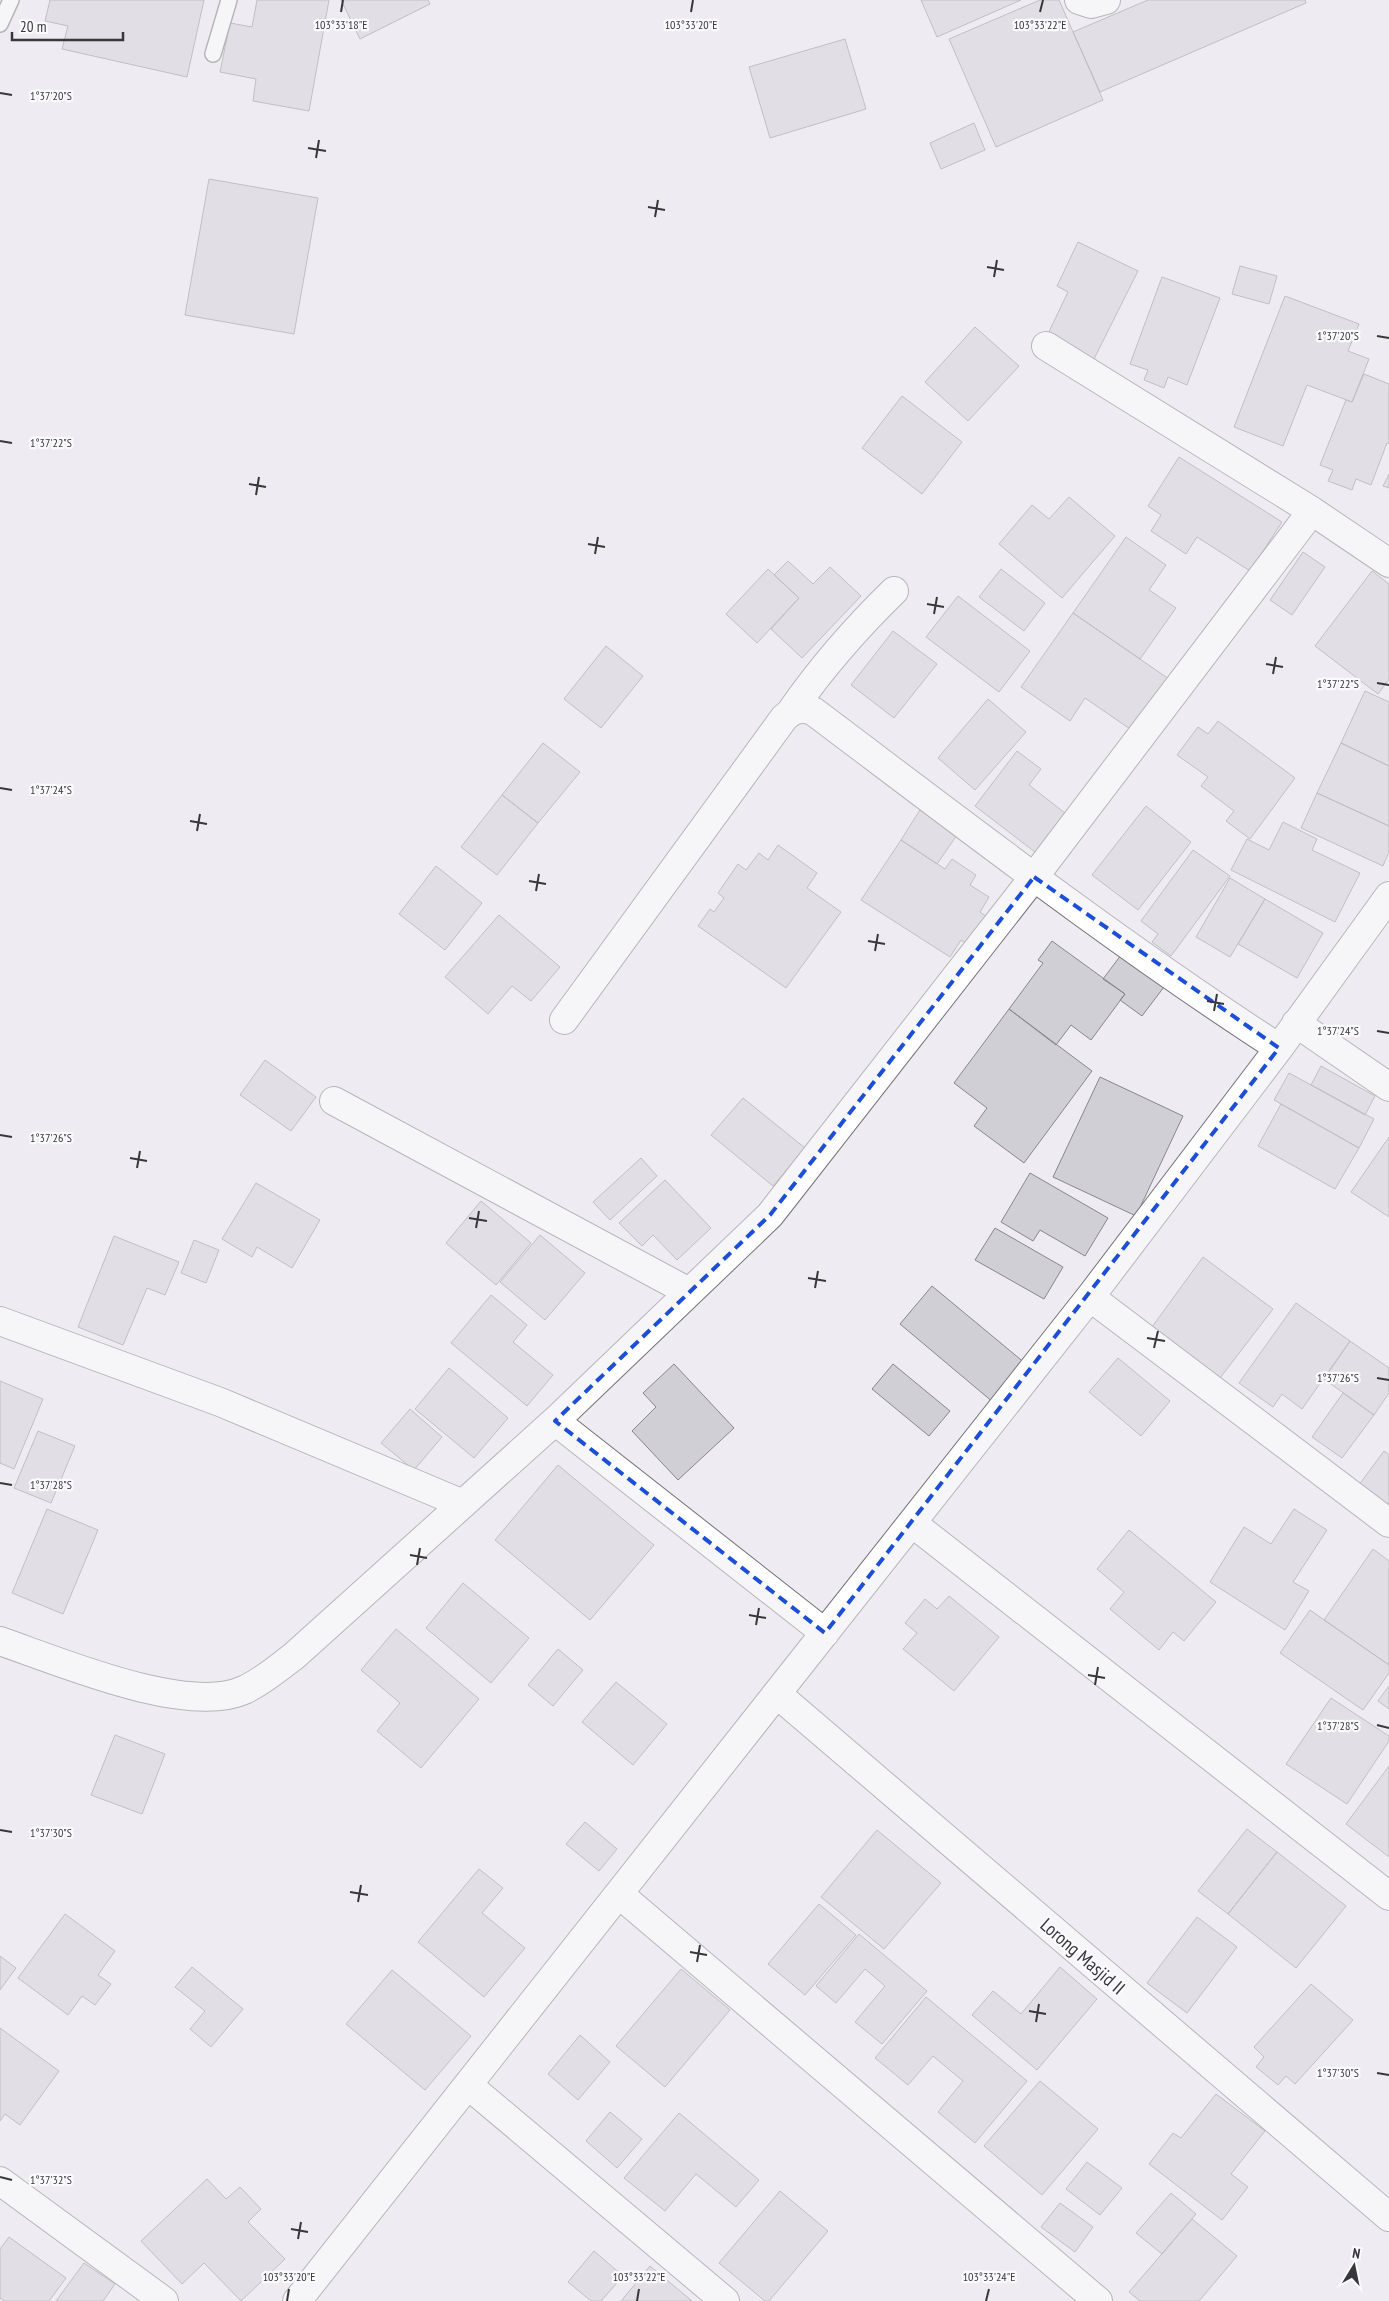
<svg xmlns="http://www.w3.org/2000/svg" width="1389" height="2301" font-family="'PT Sans Narrow',sans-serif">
	<rect width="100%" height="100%" fill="#eeecf2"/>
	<path fill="#d0cfd5" stroke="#88878c" d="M50,0H204L187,77L62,49L68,26L45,21Z
		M257,0H329L309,111L253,101L256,79L220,72L230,23L252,27Z
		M341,0H428L430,4L360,39Z
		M921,0H1021L937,37Z
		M1040,0H1059L1103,100L996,147L949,39Z
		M1148,0H1305L1306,3L1100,92L1073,32Z
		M845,39L866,109L770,138L749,67Z
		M974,123L985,150L941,169L930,143Z
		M209,179L318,198L294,334L185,315Z
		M1078,242L1138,271L1092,363L1045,340L1068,292L1057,286Z
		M1240,266L1277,276L1269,304L1232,294Z
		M1162,277L1220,298L1187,385L1168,377L1164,388L1144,380L1148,370L1130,364Z
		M1285,296L1359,324L1348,351L1369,359L1352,402L1307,385L1283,446L1234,427Z
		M975,327L1019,366L968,421L925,382Z
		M1364,374L1389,384V444L1387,443L1371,485L1356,479L1352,490L1328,481L1333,470L1320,465L1346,400L1352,402Z
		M902,396L962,442L922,494L862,448Z
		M1179,457L1282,522L1250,571L1197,537L1186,554L1151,531L1161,515L1148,506Z
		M1389,474V488L1383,486Z
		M1069,497L1115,536L1062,598L999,544L1032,505L1049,519Z
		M1126,537L1166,565L1149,590L1176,608L1140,659L1073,613Z
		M1303,552L1325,567L1292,615L1270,600Z
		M788,561L813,584L830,567L861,596L802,658L771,629L799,598L774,575Z
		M768,569L799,598L757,643L726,614Z
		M1001,569L1045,603L1024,631L979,597Z
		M1372,571L1389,584V679L1378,694L1315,646Z
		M958,596L1030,651L999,692L926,637Z
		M1073,613L1169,679L1133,731L1085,698L1070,721L1021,687Z
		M893,631L937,664L894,718L851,685Z
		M606,646L643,676L601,728L564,699Z
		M1365,691L1389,702V766L1341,743Z
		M988,699L1026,732L975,790L938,758Z
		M1218,721L1295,778L1250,839L1226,821L1234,811L1201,786L1208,777L1177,755L1198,727L1208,734Z
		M543,743L580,772L538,823L502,795Z
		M1341,743L1389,766V826L1317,793Z
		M1017,751L1041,769L1029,785L1074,820L1044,859L975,806Z
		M1317,793L1389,826V852L1383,866L1301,828Z
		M502,795L538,823L497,875L461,847Z
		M1146,806L1191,842L1138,910L1092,875Z
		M920,810L957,835L937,864L901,840Z
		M1283,822L1317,839L1312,850L1360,873L1335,922L1231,870L1247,839L1269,850Z
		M901,840L945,869L952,859L976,875L970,885L989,897L980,912L993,921L975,949L961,940L950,957L861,900Z
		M778,845L817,873L807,888L841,912L786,988L698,926L710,909L714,912L724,898L718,893L738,864L746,870L759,853L768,860Z
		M1193,850L1230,876L1171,956L1152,942L1158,934L1141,921Z
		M436,866L482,903L445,950L399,914Z
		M1230,878L1265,899L1230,957L1196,937Z
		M1265,899L1323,933L1297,978L1238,944Z
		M499,915L560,967L531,1001L512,986L488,1014L445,977Z
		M1052,941L1125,994L1091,1040L1071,1025L1056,1045L1009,1009L1043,963L1038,960Z
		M1121,955L1164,987L1142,1016L1120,1000L1125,994L1103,979Z
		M1009,1009L1092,1071L1024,1163L974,1126L987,1108L954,1083Z
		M265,1060L316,1097L291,1131L240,1095Z
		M1321,1066L1375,1096L1365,1115L1311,1085Z
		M1289,1073L1374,1119L1359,1148L1274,1100Z
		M1100,1077L1183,1116L1136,1216L1053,1177Z
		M743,1098L805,1148L773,1186L711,1135Z
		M1281,1104L1359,1148L1335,1189L1258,1146Z
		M1389,1137V1217L1351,1192Z
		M641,1158L657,1176L610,1220L593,1202Z
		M1030,1173L1108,1218L1085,1256L1040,1230L1033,1241L1001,1222Z
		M665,1180L711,1228L677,1260L653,1235L642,1246L619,1223Z
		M256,1183L320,1220L292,1268L257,1247L252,1257L222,1239Z
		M481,1201L531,1243L496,1285L446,1243Z
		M995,1228L1063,1267L1044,1299L975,1260Z
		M540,1235L585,1273L545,1320L500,1282Z
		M114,1236L179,1262L165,1295L147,1288L123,1345L78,1327Z
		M194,1240L219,1250L206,1283L181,1273Z
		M1203,1257L1273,1309L1220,1378L1152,1327Z
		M932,1286L1026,1364L994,1403L900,1324Z
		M491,1295L527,1325L513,1342L553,1375L527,1406L451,1343Z
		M1296,1303L1350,1341L1302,1409L1282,1394L1273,1407L1239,1383Z
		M1350,1341L1389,1368V1393L1374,1415L1324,1379Z
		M1118,1358L1170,1401L1141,1436L1089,1392Z
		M674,1364L734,1428L678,1480L632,1431L656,1407L643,1393Z
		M893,1364L950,1411L929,1436L872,1389Z
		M449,1368L508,1418L474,1458L415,1409Z
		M0,1381L43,1399L14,1469L0,1463Z
		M1343,1393L1374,1415L1342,1458L1312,1437Z
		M410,1409L442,1437L414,1470L381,1443Z
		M38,1431L75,1446L51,1503L14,1488Z
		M1384,1451L1389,1455V1514L1356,1489Z
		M558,1465L654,1545L590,1620L495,1540Z
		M47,1509L98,1530L63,1614L12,1593Z
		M1294,1509L1327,1530L1293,1582L1309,1591L1285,1630L1210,1582L1244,1527L1271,1544Z
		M1129,1530L1216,1602L1184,1641L1173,1632L1159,1650L1110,1609L1124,1592L1097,1569Z
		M1373,1549L1389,1561V1665L1324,1620Z
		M463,1583L529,1638L491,1683L426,1628Z
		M949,1596L999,1637L954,1691L903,1649L917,1633L905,1623L925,1599L937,1609Z
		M1310,1610L1389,1665V1673L1363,1710L1280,1653Z
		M396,1629L479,1699L421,1768L377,1731L400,1703L361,1670Z
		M558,1649L583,1670L553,1706L528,1685Z
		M616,1682L667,1724L633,1765L582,1722Z
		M1389,1686V1709L1378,1701Z
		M1331,1698L1389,1736V1741L1347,1804L1286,1764Z
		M115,1735L165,1754L142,1814L91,1795Z
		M1389,1766V1857L1346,1824Z
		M585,1822L617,1849L599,1871L566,1844Z
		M1247,1829L1277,1852L1228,1914L1198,1891Z
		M877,1830L941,1883L884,1949L821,1897Z
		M1277,1852L1346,1906L1296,1968L1228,1914Z
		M479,1869L503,1888L482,1913L525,1948L484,1997L418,1942Z
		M819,1904L856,1935L805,1995L768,1964Z
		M65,1914L115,1951L98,1975L111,1984L95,2005L82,1996L68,2015L18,1978Z
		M1197,1917L1237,1947L1187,2013L1147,1983Z
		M859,1934L927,1991L882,2044L855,2022L885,1986L865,1969L836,2003L816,1986Z
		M0,1956L16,1968L0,1990Z
		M192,1967L243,2009L211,2047L190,2029L205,2011L175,1987Z
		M1060,1967L1097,1999L1037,2070L972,2015L993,1991L1021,2014Z
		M681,1969L730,2010L665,2087L616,2046Z
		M392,1970L471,2036L425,2090L346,2024Z
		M1311,1984L1353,2020L1295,2084L1286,2076L1278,2085L1256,2067L1264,2057L1254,2047Z
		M926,1997L1027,2081L975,2143L938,2112L963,2081L933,2056L908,2085L875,2058Z
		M0,2028L59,2071L20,2125L5,2114L0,2121Z
		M580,2035L610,2062L578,2100L548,2074Z
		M1040,2081L1098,2129L1042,2195L984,2146Z
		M1216,2094L1265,2131L1231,2174L1248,2187L1222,2220L1149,2164L1173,2133L1181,2138Z
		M610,2112L642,2139L617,2168L586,2141Z
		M679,2113L759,2180L736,2207L696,2174L665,2211L624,2178Z
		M1087,2162L1122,2188L1100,2215L1066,2189Z
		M207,2179L226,2199L240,2187L261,2209L248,2222L285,2259L241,2301L204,2263L182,2284L141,2241Z
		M780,2191L828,2231L769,2301H765L719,2263Z
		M1171,2193L1196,2214L1162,2254L1136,2233Z
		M1060,2203L1093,2227L1075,2252L1041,2227Z
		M1192,2219L1237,2256L1199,2301H1140L1129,2292Z
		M9,2237L66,2278L49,2301H4L0,2298V2249Z
		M594,2251L623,2276L601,2301H591L568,2282Z
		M84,2263L115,2284L103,2301H56Z
		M650,2266L692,2301H621Z"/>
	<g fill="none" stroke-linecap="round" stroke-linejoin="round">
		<defs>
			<path id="service" d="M0,24L11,0
				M213,54L229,0"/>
			<path id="minor" d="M1079,0L1091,4L1106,0
				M1046,346L1312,511L1389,563
				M792,710C822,667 856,628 894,591
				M564,1020L784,718C793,709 801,707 813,711C966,826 1118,944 1279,1048
				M1296,1023L1389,1087
				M334,1101L689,1292
				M1090,1297L1389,1523
				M0,1321L220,1402L463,1504
				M555,1421L825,1633
				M912,1523L1389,1896
				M0,1641C58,1661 187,1716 244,1690C262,1682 278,1668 294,1656L555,1421L770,1215L1034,877L1312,511
				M777,1694L1389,2217
				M619,1894L1098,2301
				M468,2085L725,2301
				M0,2181L164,2301
				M297,2301L1090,1297L1279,1048L1389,896"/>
		</defs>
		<use href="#service" stroke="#737277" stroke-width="18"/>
		<use href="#minor" stroke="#737277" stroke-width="30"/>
		<use href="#service" stroke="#fff" stroke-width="15"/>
		<use href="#minor" stroke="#fff" stroke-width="28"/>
	</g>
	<path d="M0 0H1389V2301H0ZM1034,877L1279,1048L825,1633L555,1421L770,1215Z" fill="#eeecf2" fill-opacity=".55" fill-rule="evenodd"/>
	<path fill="none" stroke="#1d4ed8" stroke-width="4" stroke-dasharray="10 6" stroke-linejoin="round" d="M1034,877L1279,1048L825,1633L555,1421L770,1215Z"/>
	<path fill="none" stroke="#383739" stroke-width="2" d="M341,12L343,0M691,12L693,0M1040,12L1043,0M0,93L12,95M308,148L326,151M316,158L319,140M648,207L665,210M655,217L658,200M987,267L1004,270M994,277L997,260M1377,336L1389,338M0,441L12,443M249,484L266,487M256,495L259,477M588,544L605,547M595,554L598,537M927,604L944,607M934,614L937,597M1266,664L1283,667M1273,674L1276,657M1377,683L1389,685M0,788L12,790M190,821L207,824M197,831L200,814M529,881L546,884M536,891L539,874M868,941L885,944M875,951L878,934M1207,1001L1224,1004M1214,1011L1217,994M1377,1031L1389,1033M0,1135L12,1137M130,1158L147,1161M137,1168L140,1151M469,1218L487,1221M476,1228L479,1211M808,1278L826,1281M815,1288L818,1271M1147,1338L1165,1341M1154,1348L1158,1331M1377,1378L1389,1380M0,1483L12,1485M410,1555L427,1558M417,1565L420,1548M749,1615L766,1618M756,1625L759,1608M1088,1675L1105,1678M1095,1685L1098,1667M1377,1725L1389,1728M0,1830L12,1832M350,1892L368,1895M358,1902L361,1885M690,1952L707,1955M697,1962L700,1945M1029,2011L1046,2014M1036,2022L1039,2004M1377,2073L1389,2075M0,2177L12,2180M291,2229L308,2232M298,2239L301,2222M287,2301L289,2289M637,2301L639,2289M986,2301L989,2289"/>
	<g text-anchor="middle" stroke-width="4.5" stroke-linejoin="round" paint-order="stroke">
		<g font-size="19" fill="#383739" stroke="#fbfaff">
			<text transform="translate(1083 1956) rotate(41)" y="7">Lorong Masjid II</text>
		</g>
	</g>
	<g font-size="12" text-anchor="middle" fill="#383739" stroke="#fbfaff" stroke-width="4.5" stroke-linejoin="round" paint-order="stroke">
		<text x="341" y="29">103°33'18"E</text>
		<text x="691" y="29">103°33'20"E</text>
		<text x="1040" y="29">103°33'22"E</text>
		<text x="51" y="100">1°37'20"S</text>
		<text x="1338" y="340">1°37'20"S</text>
		<text x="51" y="447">1°37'22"S</text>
		<text x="1338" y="688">1°37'22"S</text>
		<text x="51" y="794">1°37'24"S</text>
		<text x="1338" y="1035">1°37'24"S</text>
		<text x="51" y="1142">1°37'26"S</text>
		<text x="1338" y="1382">1°37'26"S</text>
		<text x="51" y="1489">1°37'28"S</text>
		<text x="1338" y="1730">1°37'28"S</text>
		<text x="51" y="1837">1°37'30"S</text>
		<text x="1338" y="2077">1°37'30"S</text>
		<text x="51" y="2184">1°37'32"S</text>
		<text x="289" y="2281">103°33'20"E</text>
		<text x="639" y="2281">103°33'22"E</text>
		<text x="989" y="2281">103°33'24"E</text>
	</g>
	<g transform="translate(1354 2266) rotate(10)" stroke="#fbfaff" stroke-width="4" paint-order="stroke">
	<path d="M0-4L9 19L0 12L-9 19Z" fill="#383739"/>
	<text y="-8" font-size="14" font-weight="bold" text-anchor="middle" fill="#383739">N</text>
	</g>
	<path d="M12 32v8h111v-8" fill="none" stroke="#383739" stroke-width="2.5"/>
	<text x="20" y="32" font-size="15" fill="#383739" stroke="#fbfaff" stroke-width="4" paint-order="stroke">20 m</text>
</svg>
